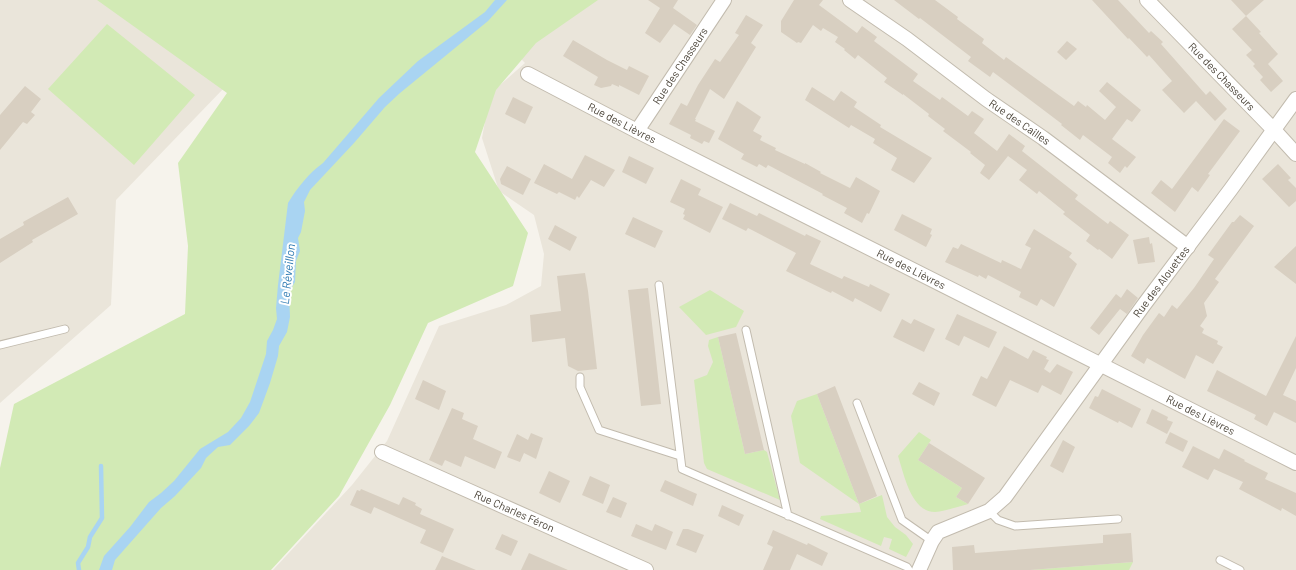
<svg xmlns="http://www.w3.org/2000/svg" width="1296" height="570" font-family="Barlow,sans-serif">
	<rect width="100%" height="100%" fill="#f6f3ec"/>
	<path fill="#eae5da" d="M0,0H120L224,88L116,200L111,305L0,403Z
		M517,0H1296V570H273L352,485L387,441L439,326L506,305L541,286L544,254L534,215L499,191L482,138L490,94L525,63L490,27Z"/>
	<path fill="#d2eab5" d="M97,0H598L536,43L496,90L475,152L528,233L513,286L428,323L390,405L339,496L271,570H0V468L14,404L185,314L188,246L178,163L227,93Z
		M107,24L195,95L134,165L48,89Z
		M710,290L744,311L736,327L706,335L679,307Z
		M718,337L745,454L764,450L767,452L780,500L707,469L704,463L694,380L707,375L713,362L708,346L709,340Z
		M817,394L859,504L882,495L887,517L895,527L906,535L913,544L906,557L889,549L892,539L884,537L881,546L820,519L821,516L861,512L859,504L800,463L791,416L797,401Z
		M919,432L931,440L918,460L962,488L956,497L968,504C958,507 945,511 935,512C911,512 904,474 898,456Z
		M1133,562L1129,570H1030Z"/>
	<path fill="#a9d4f2" d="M495,0H507L488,21L400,93L385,107L354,143L310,190L304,202L305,211L301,232L298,238L300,251L296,261L295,282L289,292L290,317L287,332L279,346L278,356L270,383L259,413L249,426L230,445L218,447L206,458L201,468L175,496L161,508L115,560L112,570H99L104,556L130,527L149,502L161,493L174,481L200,449L228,432L241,418L250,402L266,354L267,341L273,330L277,319L276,308L278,285L288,203C297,188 309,173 323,163L379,98L418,61L485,12Z"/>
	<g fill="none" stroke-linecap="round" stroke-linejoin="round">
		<path stroke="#a9d4f2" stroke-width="4.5" d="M79,570L78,563L88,547L90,537L102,518L101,466"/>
	</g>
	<path fill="#d8cfc1" d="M648,0H678L673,8L697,25L690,35L674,24L660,43L645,33L660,8Z
		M794,0H823L819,5L857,33L862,26L877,37L874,41L918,74L913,81L940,100L942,97L968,116L972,111L984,119L974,133L997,151L1009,134L1025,146L1022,151L1078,195L1075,199L1108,224L1110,221L1129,235L1112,259L1099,249L1098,250L1086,241L1090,235L1063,214L1065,212L1039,191L1037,194L1019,180L1027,170L1008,156L989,180L980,173L985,165L970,153L971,152L943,131L945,129L928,116L929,114L903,94V95L884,82L887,78L858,55L855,59L844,50L845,49L835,42L838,37L823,28L821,31L813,25L801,43L798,42L797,43L781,32V21Z
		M894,0H935L958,17L957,19L984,39L982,43L1004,60L1006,57L1074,106L1078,101L1086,107L1087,105L1105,120L1116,107L1099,91L1107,82L1141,110L1132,122L1127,119L1112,139L1136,157L1127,168L1125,166L1120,173L1108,163L1112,157L1083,135L1080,140L1061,125L1062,124L993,72L990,77L968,61L971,57L920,18L919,19Z
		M1092,0H1118L1149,33L1151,31L1163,42L1161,44L1206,95L1210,91L1227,109L1215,121L1196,101L1184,113L1162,90L1172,81L1149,55L1147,57L1129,38L1128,39Z
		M1231,0H1264L1246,16Z
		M746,15L763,25L751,43L756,47L724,99L710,89L695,119H696L695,121L715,131L709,143L704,141L702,144L690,138L691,135L669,124L681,103L687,106L698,85L715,59L720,62L739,35L735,33Z
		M1246,16L1261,32L1259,33L1278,54L1268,64L1283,81L1271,92L1260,80L1263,77L1253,66L1255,64L1246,55L1252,50L1232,29Z
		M573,40L607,60L627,70L629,66L649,76L639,95L619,85V87L612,84L611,86L601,88L594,85L598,77L563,56Z
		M1067,41L1077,49L1066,60L1057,52Z
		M25,86L41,99L31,112L35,115L27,124L23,122L0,150V115Z
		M812,87L834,101L841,91L857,102L854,107L881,125L880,127L932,158L914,183L891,170L897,158L873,143L875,139L851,125L849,128L805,100Z
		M513,97L533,107L525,124L505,114Z
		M737,101L761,117L753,131L762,136L760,140L776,148L775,150L805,164V163L821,172L820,173L850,188L856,177L880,191L869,214L867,213L862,223L844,213L847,208L822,195L823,194L768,165L766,168L759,164L757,167L741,159L744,154L718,139Z
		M1224,119L1240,131L1208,174L1210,175L1198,192L1192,187L1175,212L1151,193L1161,180L1172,189Z
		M585,155L615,170L604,187L591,180L579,198L577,196L575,200L559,192L557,194L534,183L544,164L572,179Z
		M629,156L654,168L646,184L622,172Z
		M1278,164L1291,178L1288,180L1296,188V201L1289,207L1262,179Z
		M507,166L531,179L523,195L501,184L500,179Z
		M681,179L701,189L698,195L723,207L710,233L683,219L685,215L683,214L685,209L670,202Z
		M68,197L78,214L32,240L33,242L0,263V239L24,225L23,222Z
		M730,203L757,216L759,213L805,236L806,234L821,241L810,264L842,279L844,276L869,287L870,284L890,294L881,312L855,298L853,302L832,291L831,293L786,271L796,253L748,228L746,231L722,219Z
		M902,214L932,229L930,234L932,235L926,247L894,230Z
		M1240,215L1254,226L1215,279L1219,282L1204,303L1207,316L1200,326L1204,329L1202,333L1218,341L1217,344L1223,347L1213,364L1196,355L1185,379L1147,358L1144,364L1131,356L1143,335L1159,313L1164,317L1172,305L1177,309L1194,288L1214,259L1208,255L1232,222H1234Z
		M633,217L663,231L655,248L625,234Z
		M555,225L577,237L570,251L548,239Z
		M1034,229L1072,253L1069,257L1077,264L1054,307L1041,299L1037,306L1019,297L1021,292L988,275L986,279L979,275L978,277L945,262L953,247L958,249L961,244L1001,263L1002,260L1021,269L1031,248L1025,245Z
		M1149,237L1150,244L1152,243L1155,262L1138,264L1133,240Z
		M1296,246V284L1274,267Z
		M585,273L588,291L597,369L578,371L568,366L565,338L532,342L530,315L561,311L557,276Z
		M648,288L661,404L641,406L628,290Z
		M1127,289L1138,298L1127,314L1120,309L1099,335L1090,328L1116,294L1121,298Z
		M957,314L997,332L989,348L964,336L959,346L945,339Z
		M902,319L911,324L914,319L935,329L924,352L893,337Z
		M736,333L764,450L745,454L718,337Z
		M1296,336V368L1283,395L1296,401V423L1274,412L1267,426L1254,419L1256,415L1207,391L1217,370L1266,396Z
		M1004,346L1028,359L1033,350L1047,357L1046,359L1049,360L1044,369L1050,373L1057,364L1073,372L1061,395L1042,385L1038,393L1010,380L996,407L972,395L981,376L987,379Z
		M423,380L446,391L439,410L415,399Z
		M919,382L940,393L934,406L912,394Z
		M835,386L877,496L859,504L817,394Z
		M1102,389L1141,409L1132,428L1119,421L1118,423L1089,408L1095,396L1098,397Z
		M452,408L464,413L462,419L478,426L473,439L502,452L495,469L465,456L461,467L445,460L442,466L429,460Z
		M1152,409L1168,417L1167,420L1173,422L1167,434L1146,423Z
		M1170,432L1188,441L1183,452L1165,443Z
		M531,433L543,438L536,459L524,453L520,462L507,457L517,434L528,440Z
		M1063,440L1075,447L1063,473L1050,466Z
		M929,443L985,478L968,504L956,497L962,488L918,460Z
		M1193,446L1219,459L1224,449L1245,460L1244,461L1268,473L1265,479L1296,493V516L1282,508L1281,511L1239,489L1243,482L1214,469L1208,480L1182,467Z
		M549,471L570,481L560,503L539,493Z
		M590,476L610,485L603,504L582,495Z
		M665,480L697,494L693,506L660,491Z
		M361,489L399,505L403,497L416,503L415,505L422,509L420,514L454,529L443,553L420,543L426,530L374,507L371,514L350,505L357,490L360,491Z
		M613,497L627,503L621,518L606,512Z
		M722,505L744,515L739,526L718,516Z
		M636,524L652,531L655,524L673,532L666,550L631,536Z
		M683,529H688L704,535L696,553L676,545Z
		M773,530L807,545L808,543L828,553L822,566L797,554L790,570H763L773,547L767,544Z
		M1131,533L1133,562L1030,570H953L952,547L974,545L975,553L1103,543V535Z
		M502,534L518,541L511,556L495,549Z
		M529,553L568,570H521Z
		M442,556L476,570H435Z"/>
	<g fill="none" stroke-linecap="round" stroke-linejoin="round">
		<defs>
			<path id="service" d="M659,285L682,469L907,567L909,570
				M746,330L788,516
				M0,345L65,329
				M580,377V387L599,430L680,456
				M857,403L902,520L932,541
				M989,511L998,520L1015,526L1118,519
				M1220,560L1240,570"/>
			<g id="minor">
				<path id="s1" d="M850,0L907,39L986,99L1043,138L1188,247"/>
				<path id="s2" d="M1147,0L1274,130L1296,154"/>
				<path id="s3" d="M528,74L637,131L1296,463"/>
				<path id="s4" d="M637,131L724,0"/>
				<path id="s5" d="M382,452L646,570"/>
				<path id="s6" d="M919,570L932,541L938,532L989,511L1005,497L1143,306L1231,189L1296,99"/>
			</g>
		</defs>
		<use href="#service" stroke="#c2bbae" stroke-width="9"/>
		<use href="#minor" stroke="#c2bbae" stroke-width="16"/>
		<use href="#service" stroke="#fff" stroke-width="7"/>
		<use href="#minor" stroke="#fff" stroke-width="14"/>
	</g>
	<g text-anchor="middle" stroke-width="4" stroke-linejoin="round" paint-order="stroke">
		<g font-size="11" fill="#4b4439" stroke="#fff">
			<text dy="4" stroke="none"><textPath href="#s4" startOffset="78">Rue des Chasseurs</textPath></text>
			<text dy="4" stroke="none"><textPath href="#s2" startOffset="107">Rue des Chasseurs</textPath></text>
			<text dy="4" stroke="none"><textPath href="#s1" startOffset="209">Rue des Cailles</textPath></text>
			<text dy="4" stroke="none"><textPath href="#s3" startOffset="106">Rue des Lièvres</textPath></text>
			<text dy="4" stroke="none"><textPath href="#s3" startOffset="430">Rue des Lièvres</textPath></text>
			<text dy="4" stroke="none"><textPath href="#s6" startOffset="385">Rue des Alouettes</textPath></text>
			<text dy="4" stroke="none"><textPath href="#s3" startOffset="754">Rue des Lièvres</textPath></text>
			<text dy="4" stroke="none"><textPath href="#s5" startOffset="145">Rue Charles Féron</textPath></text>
		</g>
		<g font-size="12" font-style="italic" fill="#2e7ab2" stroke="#fff">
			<text transform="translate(288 274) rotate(-84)" y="4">Le Réveillon</text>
		</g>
	</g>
</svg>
